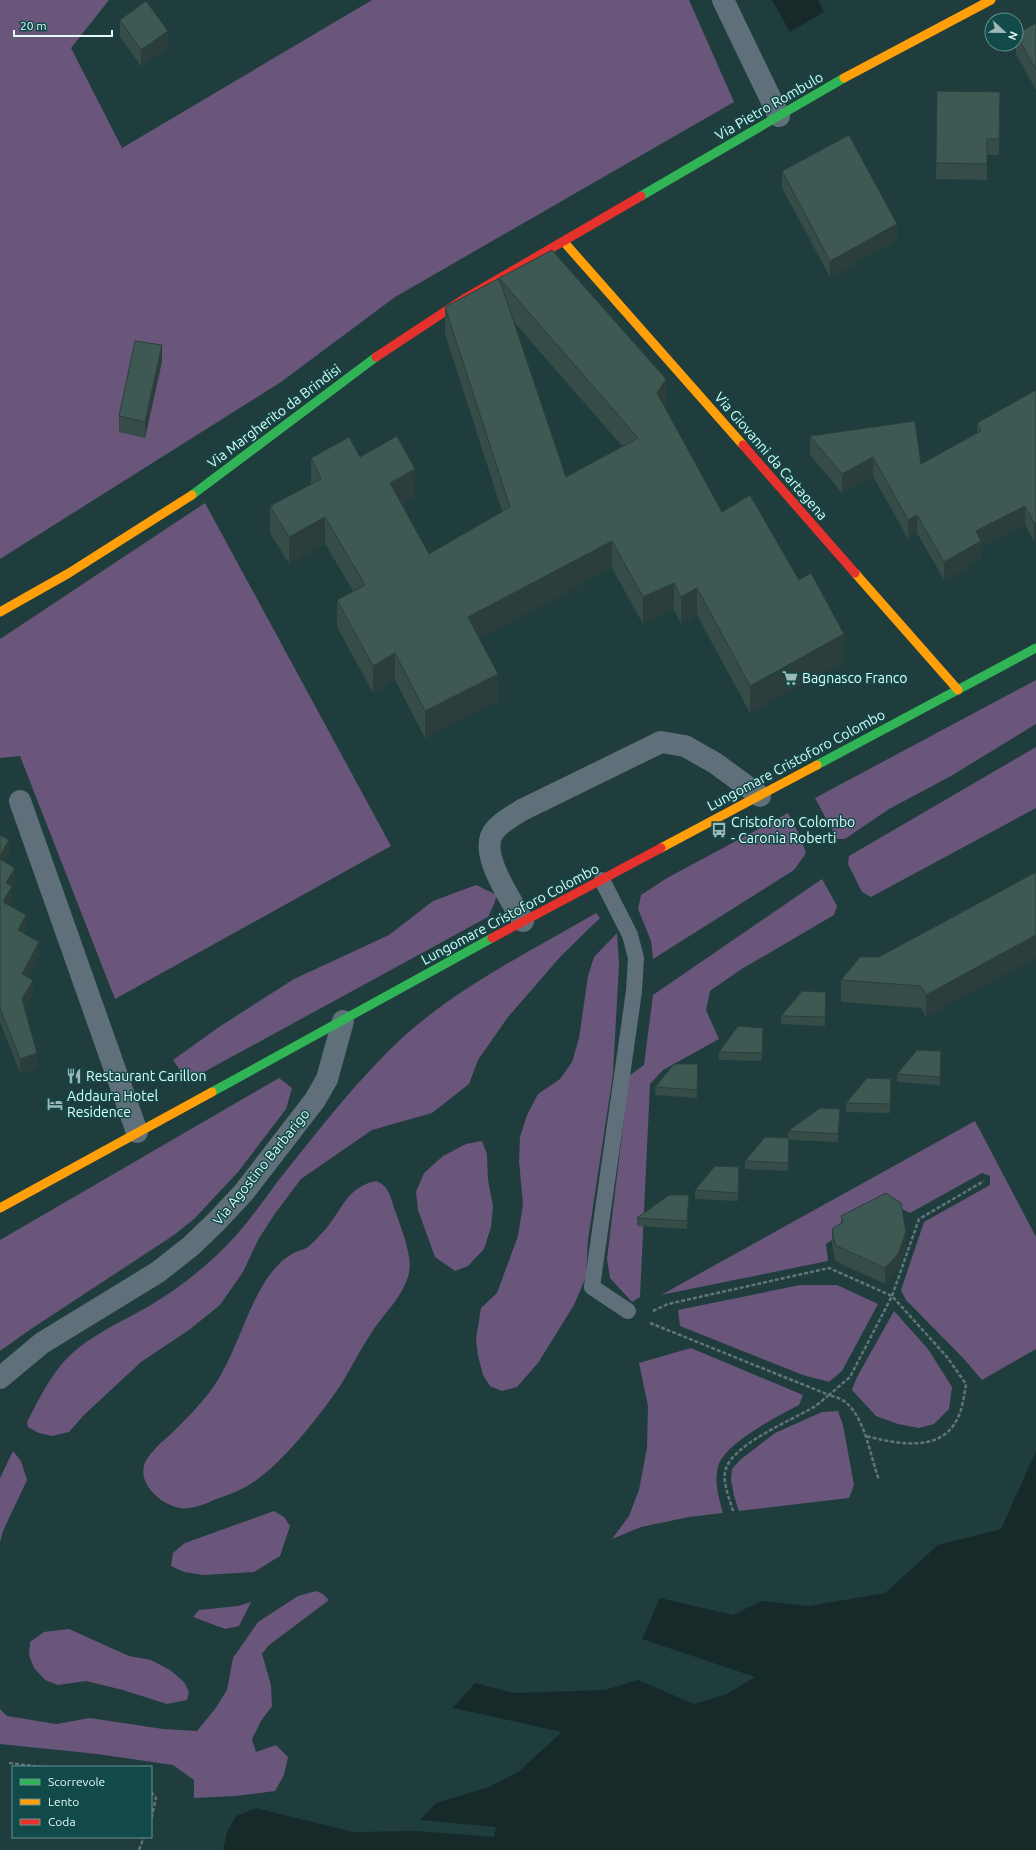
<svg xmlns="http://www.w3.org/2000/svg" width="1036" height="1850" font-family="Ubuntu,sans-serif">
	<rect width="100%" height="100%" fill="#1f3d3c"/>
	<path fill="#69567a" d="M0,0H109L71,48L122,148L372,0H689L734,102L395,297L281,382L0,559Z
		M205,503L391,846L115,999L20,756L0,758V639Z
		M1036,680V724L951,776L889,809L845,839H837L815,798Z
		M1036,747V808L871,897L862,892L848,864L849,856Z
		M788,813L800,836L806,853L794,870L653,959L651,941L638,909L641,895L667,878Z
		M822,879L837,906L834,915L740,970L710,991L706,1010L719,1039L663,1070L650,1084L640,1297L632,1302L610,1278L607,1259L629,1076L644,1065L653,995Z
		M476,885L497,895L494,904L488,917L193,1078L182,1073L173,1060L219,1027L294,979L389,935L433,901Z
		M596,913L600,918L561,956L508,1017L478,1060L469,1084L432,1113L372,1130L301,1179L274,1215L258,1240L243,1272L220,1305L189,1330L141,1362L84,1415L69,1432L52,1436L39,1433L28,1427L27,1422C37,1403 47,1382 61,1365C85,1336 123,1322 154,1303C176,1290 197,1273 216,1256C240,1234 259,1207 278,1181C317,1132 357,1080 403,1037C460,986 531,951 596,913Z
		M617,933L619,964L613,1074L588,1240L586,1277L574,1305L538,1363L517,1387L502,1391L490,1386L483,1375L478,1356L476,1339L481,1308L497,1293L518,1236L523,1204L519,1161L520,1137L527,1115L538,1094L560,1079L572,1062L579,1038L588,976L594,957Z
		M279,1078L292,1088L286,1109L238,1172L194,1219L174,1235L31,1329L0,1351V1240Z
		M975,1121L1036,1237V1349L982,1380L963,1358L906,1300L901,1290L924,1222L990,1185V1176L982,1173L910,1213L888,1202L826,1244L828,1261L661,1295Z
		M482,1141L487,1154L488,1180L493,1206L491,1227L484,1249L468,1266L455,1271L435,1257L418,1210L416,1192L424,1173L443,1156L466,1144Z
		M376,1181C390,1186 391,1200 396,1213C401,1228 413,1257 409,1273C403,1297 385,1312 372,1332C359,1351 350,1371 338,1389C317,1419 284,1461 255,1481C244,1489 231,1494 219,1498C209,1502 199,1507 189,1508C170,1512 138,1488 144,1466C147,1453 167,1438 176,1429C187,1418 199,1406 209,1393C234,1360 243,1318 264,1283C271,1272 281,1260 292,1254C297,1251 303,1250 308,1247C313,1243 319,1236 324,1231C342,1211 346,1187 376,1181Z
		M800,1285H837L878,1304L842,1371L829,1382L803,1375L680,1326L678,1310Z
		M894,1311L928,1349L952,1387L949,1409L934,1424L919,1428L898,1424L876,1416L852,1390L857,1377Z
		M691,1348L803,1395L799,1405C779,1415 722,1445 718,1467C714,1483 719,1498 723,1513L689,1517L641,1527L612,1539L629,1516L639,1490L647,1448L648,1406L639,1363Z
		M838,1411L843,1425L854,1485L849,1498L739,1511L734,1496L731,1480L732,1469L740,1460L775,1433L822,1412Z
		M13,1451L21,1461L27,1480L3,1531L0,1542V1478Z
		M274,1511L284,1517L290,1526L280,1556L254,1572L203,1575L184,1572L171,1566L173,1553L185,1543Z
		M316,1591L323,1594L329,1600L268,1646L262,1654L271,1685L272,1706L261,1721L252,1739L256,1752L276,1745L288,1757L284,1775L275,1791L235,1796L194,1798V1780L173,1765L97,1754L0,1744V1709L7,1716L56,1724L90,1718L163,1729L197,1731L215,1709L227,1690L233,1658L258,1622L298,1596Z
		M251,1602L239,1626L225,1629L193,1617L199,1610L238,1606Z
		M69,1629L129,1656L151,1660L170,1670L184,1682L189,1692L187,1700L167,1704L123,1690L86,1681L58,1685L45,1680L34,1668L29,1655L30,1642L44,1632Z"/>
	<path fill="#172a2a" d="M772,0H818L824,12L790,32Z
		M1036,1451V1850H223L227,1832L236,1816L256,1808L353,1832L417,1831L494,1837L496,1827L420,1820L436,1803L489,1787L518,1772L562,1732L453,1708L475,1683L514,1693L605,1690L638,1680L694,1704L727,1694L755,1677L642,1639L660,1598L733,1615L761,1601L809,1606L885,1593L938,1545L1001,1529Z"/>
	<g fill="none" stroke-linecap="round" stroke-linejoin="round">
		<path stroke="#61747b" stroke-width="2.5" stroke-dasharray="4 2" stroke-linecap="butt" d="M653,1311L668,1304L829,1268L892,1296L947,1357L966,1384C964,1397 962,1412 955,1423C937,1453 893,1443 866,1436
			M650,1323L829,1395L850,1377L892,1296L919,1219L984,1181
			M733,1511C730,1500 723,1484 725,1472C729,1446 790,1421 812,1408C818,1405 824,1399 829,1395C834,1397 840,1398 844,1401C865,1416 870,1456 879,1480
			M9,1763L42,1767
			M151,1792L156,1798L151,1820
			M139,1850L144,1837"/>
		<path stroke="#5f707b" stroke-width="16" d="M602,880L630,935L636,958L634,991L592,1287L628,1311"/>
		<path stroke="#5f707b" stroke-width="22" d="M723,0L779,116
			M20,801L137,1132
			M523,921C512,901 476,851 495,830C502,821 513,816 522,810L661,742L685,746L715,763L760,796
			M0,1378L42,1343L158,1272L191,1246L217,1221L244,1192L315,1100L327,1079L343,1021"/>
		<path stroke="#30b455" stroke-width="9" d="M641,196L844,78
			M192,495L376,357
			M817,765L1036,648
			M212,1092L492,938"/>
		<path stroke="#ff9f0a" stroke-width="9" d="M844,78L991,0
			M564,242L743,445
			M855,573L958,690
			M0,612L69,573L192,495
			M661,848L817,765
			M0,1208L212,1092"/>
		<path stroke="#e5322d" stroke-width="9" d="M376,357L464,299L641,196
			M743,445L855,573
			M492,938L661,848"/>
	</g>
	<path fill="#354c48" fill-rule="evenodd" d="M120,20L168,47L141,66L120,37Z
		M1036,23V90L1016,54V34Z
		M937,91L1000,108L999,155H987V180L936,179Z
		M782,171L897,240L830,277L782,188Z
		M552,250L666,406L665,408L722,512L844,661L750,713L697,615L681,624L674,610L643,624L612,568L479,638L498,701L425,738L395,680L373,693L337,627V600L353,591L325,544L289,564L270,533V506L311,484V458L360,457L415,496L401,504L429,554L502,511L445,334V307ZM514,322L622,446L566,477Z
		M162,361L145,438L119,432V416Z
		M1036,390L1034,542L1025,524L981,546V560L944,580L917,533L908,539L873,476L842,493L810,455V436L921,464L977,433V423Z
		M0,835L9,854L5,862L15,882L12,887V901L9,905L26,929L24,933L39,956L28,977L33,994L25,1008L37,1068L20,1073L0,1022Z
		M1036,872V957L926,1017L921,1008L841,1002V980L879,957Z
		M826,992L825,1026L781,1024V1016Z
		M763,1036L762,1061L719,1060V1052Z
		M941,1059L940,1085L897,1082V1074Z
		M698,1073L697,1098L655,1095V1087Z
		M891,1088L890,1113L846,1112V1103Z
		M840,1117L838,1142L789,1140L788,1171L745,1169V1161L788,1137V1131Z
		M739,1175L738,1201L695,1199V1190Z
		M689,1204L687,1229L637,1226V1218Z
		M841,1216L906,1248L898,1270L885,1284L835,1261L832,1245V1229L841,1223Z"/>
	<path fill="#2b3e3b" d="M168,31V47L141,66V50Z
		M897,224V240L830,277V261Z
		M162,345V361L145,438V422Z
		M666,379V406L657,420V393Z
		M873,457V476L842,493V474Z
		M415,469V496L390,510V483Z
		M1025,506V524L981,546V560L944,580V562L976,531Z
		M917,515V533L908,539V520Z
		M325,517V544L289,564V537Z
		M1036,522V541L1034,542V523Z
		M612,541V568L468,644V617Z
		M674,583V610L643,624V597Z
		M697,588V615L681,624V597Z
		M844,634V661L750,713V686Z
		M395,653V680L373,693V666Z
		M498,674V701L425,738V711Z
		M9,840V854L0,870V856Z
		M15,868V882L12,887V901L3,916V902L6,883Z
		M26,915V929L18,945V930Z
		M1036,935V957L926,1017V995Z
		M39,942V956L22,988V974Z
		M33,980V994L22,1013V999Z
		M37,1053V1068L20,1073V1059Z
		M840,1109V1117L838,1142V1134Z
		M689,1195V1204L687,1229V1221Z
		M906,1232V1248L898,1270L885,1284V1268Z"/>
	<path fill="#3e5854" stroke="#2b3e3b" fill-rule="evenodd" d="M146,1L168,31L141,50L120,20Z
		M1036,23V70L1016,34Z
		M937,91L1000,92L999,139H987V164L936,163Z
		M849,135L897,224L830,261L782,171Z
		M552,250L666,379L657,393L722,512L750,495L799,580L811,573L844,634L750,686L697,588L681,597L674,583L643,597L612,541L468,617L498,674L425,711L395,653L373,666L337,600L365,585L325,517L289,537L270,506L321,479L311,458L349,437L360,457L397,436L415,469L390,483L429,554L510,507L445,307ZM499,278L638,438L566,477Z
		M135,341L162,345L145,422L119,416Z
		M1036,390V522L1034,523L1025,506L976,531L981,541L944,562L917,515L908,520L873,457L842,474L810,436L915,421L921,464L981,431L977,423Z
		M0,835L9,840L0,856Z
		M0,859L15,868L6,883L12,886L3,902L26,915L18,930L39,942L22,974L33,980L22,999L37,1053L20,1059L0,1008Z
		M1036,872V935L926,995L921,986L841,980L860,957H879Z
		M802,991L826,992L825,1017L781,1016Z
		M738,1026L763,1028L762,1053L719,1052Z
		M917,1050L941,1051L940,1077L897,1074Z
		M674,1064H698L697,1090L655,1087Z
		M867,1078L891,1079L890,1104L846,1103Z
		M820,1108L840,1109L838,1134L788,1131Z
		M765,1137L789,1138L788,1163L745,1161Z
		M715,1166L739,1167L738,1193L695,1190Z
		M886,1193L901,1203L906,1232L898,1254L885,1268L835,1245L832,1229L843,1222L841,1216Z
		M669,1195H689L687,1221L637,1218Z"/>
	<defs>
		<symbol id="supermarket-bare" viewBox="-9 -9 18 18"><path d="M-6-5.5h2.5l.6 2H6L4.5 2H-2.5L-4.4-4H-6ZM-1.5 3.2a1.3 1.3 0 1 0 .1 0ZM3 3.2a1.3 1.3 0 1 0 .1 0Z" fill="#9cb8b7" stroke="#124a49" stroke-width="2.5" paint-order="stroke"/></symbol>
		<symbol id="bus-bare" viewBox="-9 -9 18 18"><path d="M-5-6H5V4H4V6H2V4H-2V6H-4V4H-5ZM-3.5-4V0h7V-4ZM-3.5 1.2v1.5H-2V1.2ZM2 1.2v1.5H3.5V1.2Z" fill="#9cb8b7" stroke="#124a49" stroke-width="2.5" paint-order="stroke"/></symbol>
		<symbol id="restaurant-bare" viewBox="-9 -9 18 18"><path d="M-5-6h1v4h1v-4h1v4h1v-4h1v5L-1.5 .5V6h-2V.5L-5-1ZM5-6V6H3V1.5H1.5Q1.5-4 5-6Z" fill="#9cb8b7" stroke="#124a49" stroke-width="2.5" paint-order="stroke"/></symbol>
		<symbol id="hotel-bare" viewBox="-9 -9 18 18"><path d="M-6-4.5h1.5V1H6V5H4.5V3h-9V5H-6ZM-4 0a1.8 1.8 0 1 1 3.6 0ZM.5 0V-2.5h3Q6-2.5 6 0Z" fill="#9cb8b7" stroke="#124a49" stroke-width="2.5" paint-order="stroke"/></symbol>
	</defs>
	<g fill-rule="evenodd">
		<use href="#supermarket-bare" x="779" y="667" width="22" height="22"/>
		<use href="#bus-bare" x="708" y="819" width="22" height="22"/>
		<use href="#restaurant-bare" x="63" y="1065" width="22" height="22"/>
		<use href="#hotel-bare" x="44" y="1093" width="22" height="22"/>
	</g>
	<g text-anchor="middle" stroke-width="3" stroke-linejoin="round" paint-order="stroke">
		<g font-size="14" fill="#e0fbf9" stroke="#124a49">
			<text transform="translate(769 106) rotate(-30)" y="5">Via Pietro Rombulo</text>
			<text transform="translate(274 416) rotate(-37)" y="5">Via Margherito da Brindisi</text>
			<text transform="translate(771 456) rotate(49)" y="5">Via Giovanni da Cartagena</text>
			<text transform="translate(796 760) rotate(-28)" y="5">Lungomare Cristoforo Colombo</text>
			<text transform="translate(510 914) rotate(-28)" y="5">Lungomare Cristoforo Colombo</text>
			<text transform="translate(261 1167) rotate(-51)" y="5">Via Agostino Barbarigo</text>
		</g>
		<g font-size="14" fill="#e0fbf9" stroke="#124a49" text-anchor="start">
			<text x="802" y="683">Bagnasco Franco</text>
			<text x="731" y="827">Cristoforo Colombo<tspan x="731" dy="16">- Caronia Roberti</tspan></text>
			<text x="86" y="1081">Restaurant Carillon</text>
			<text x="67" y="1101">Addaura Hotel<tspan x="67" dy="16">Residence</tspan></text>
		</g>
	</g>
	<rect x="12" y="1766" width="140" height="72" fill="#124a49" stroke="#64918f"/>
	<rect x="20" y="1779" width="20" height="6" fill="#30b455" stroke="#64918f"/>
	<text x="48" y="1786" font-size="12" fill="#e0fbf9">Scorrevole</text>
	<rect x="20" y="1799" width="20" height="6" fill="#ff9f0a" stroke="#64918f"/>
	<text x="48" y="1806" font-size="12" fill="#e0fbf9">Lento</text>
	<rect x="20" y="1819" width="20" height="6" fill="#e5322d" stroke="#64918f"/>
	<text x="48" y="1826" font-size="12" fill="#e0fbf9">Coda</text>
	<g transform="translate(1004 32) rotate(112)"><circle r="19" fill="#124a49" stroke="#64918f"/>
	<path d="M0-3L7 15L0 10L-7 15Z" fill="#9cb8b7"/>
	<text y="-6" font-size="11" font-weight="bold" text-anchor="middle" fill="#e0fbf9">N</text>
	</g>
	<path d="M14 30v6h98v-6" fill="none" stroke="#e0fbf9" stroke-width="2"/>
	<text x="20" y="30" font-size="12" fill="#e0fbf9" stroke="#124a49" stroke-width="3" paint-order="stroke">20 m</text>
</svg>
